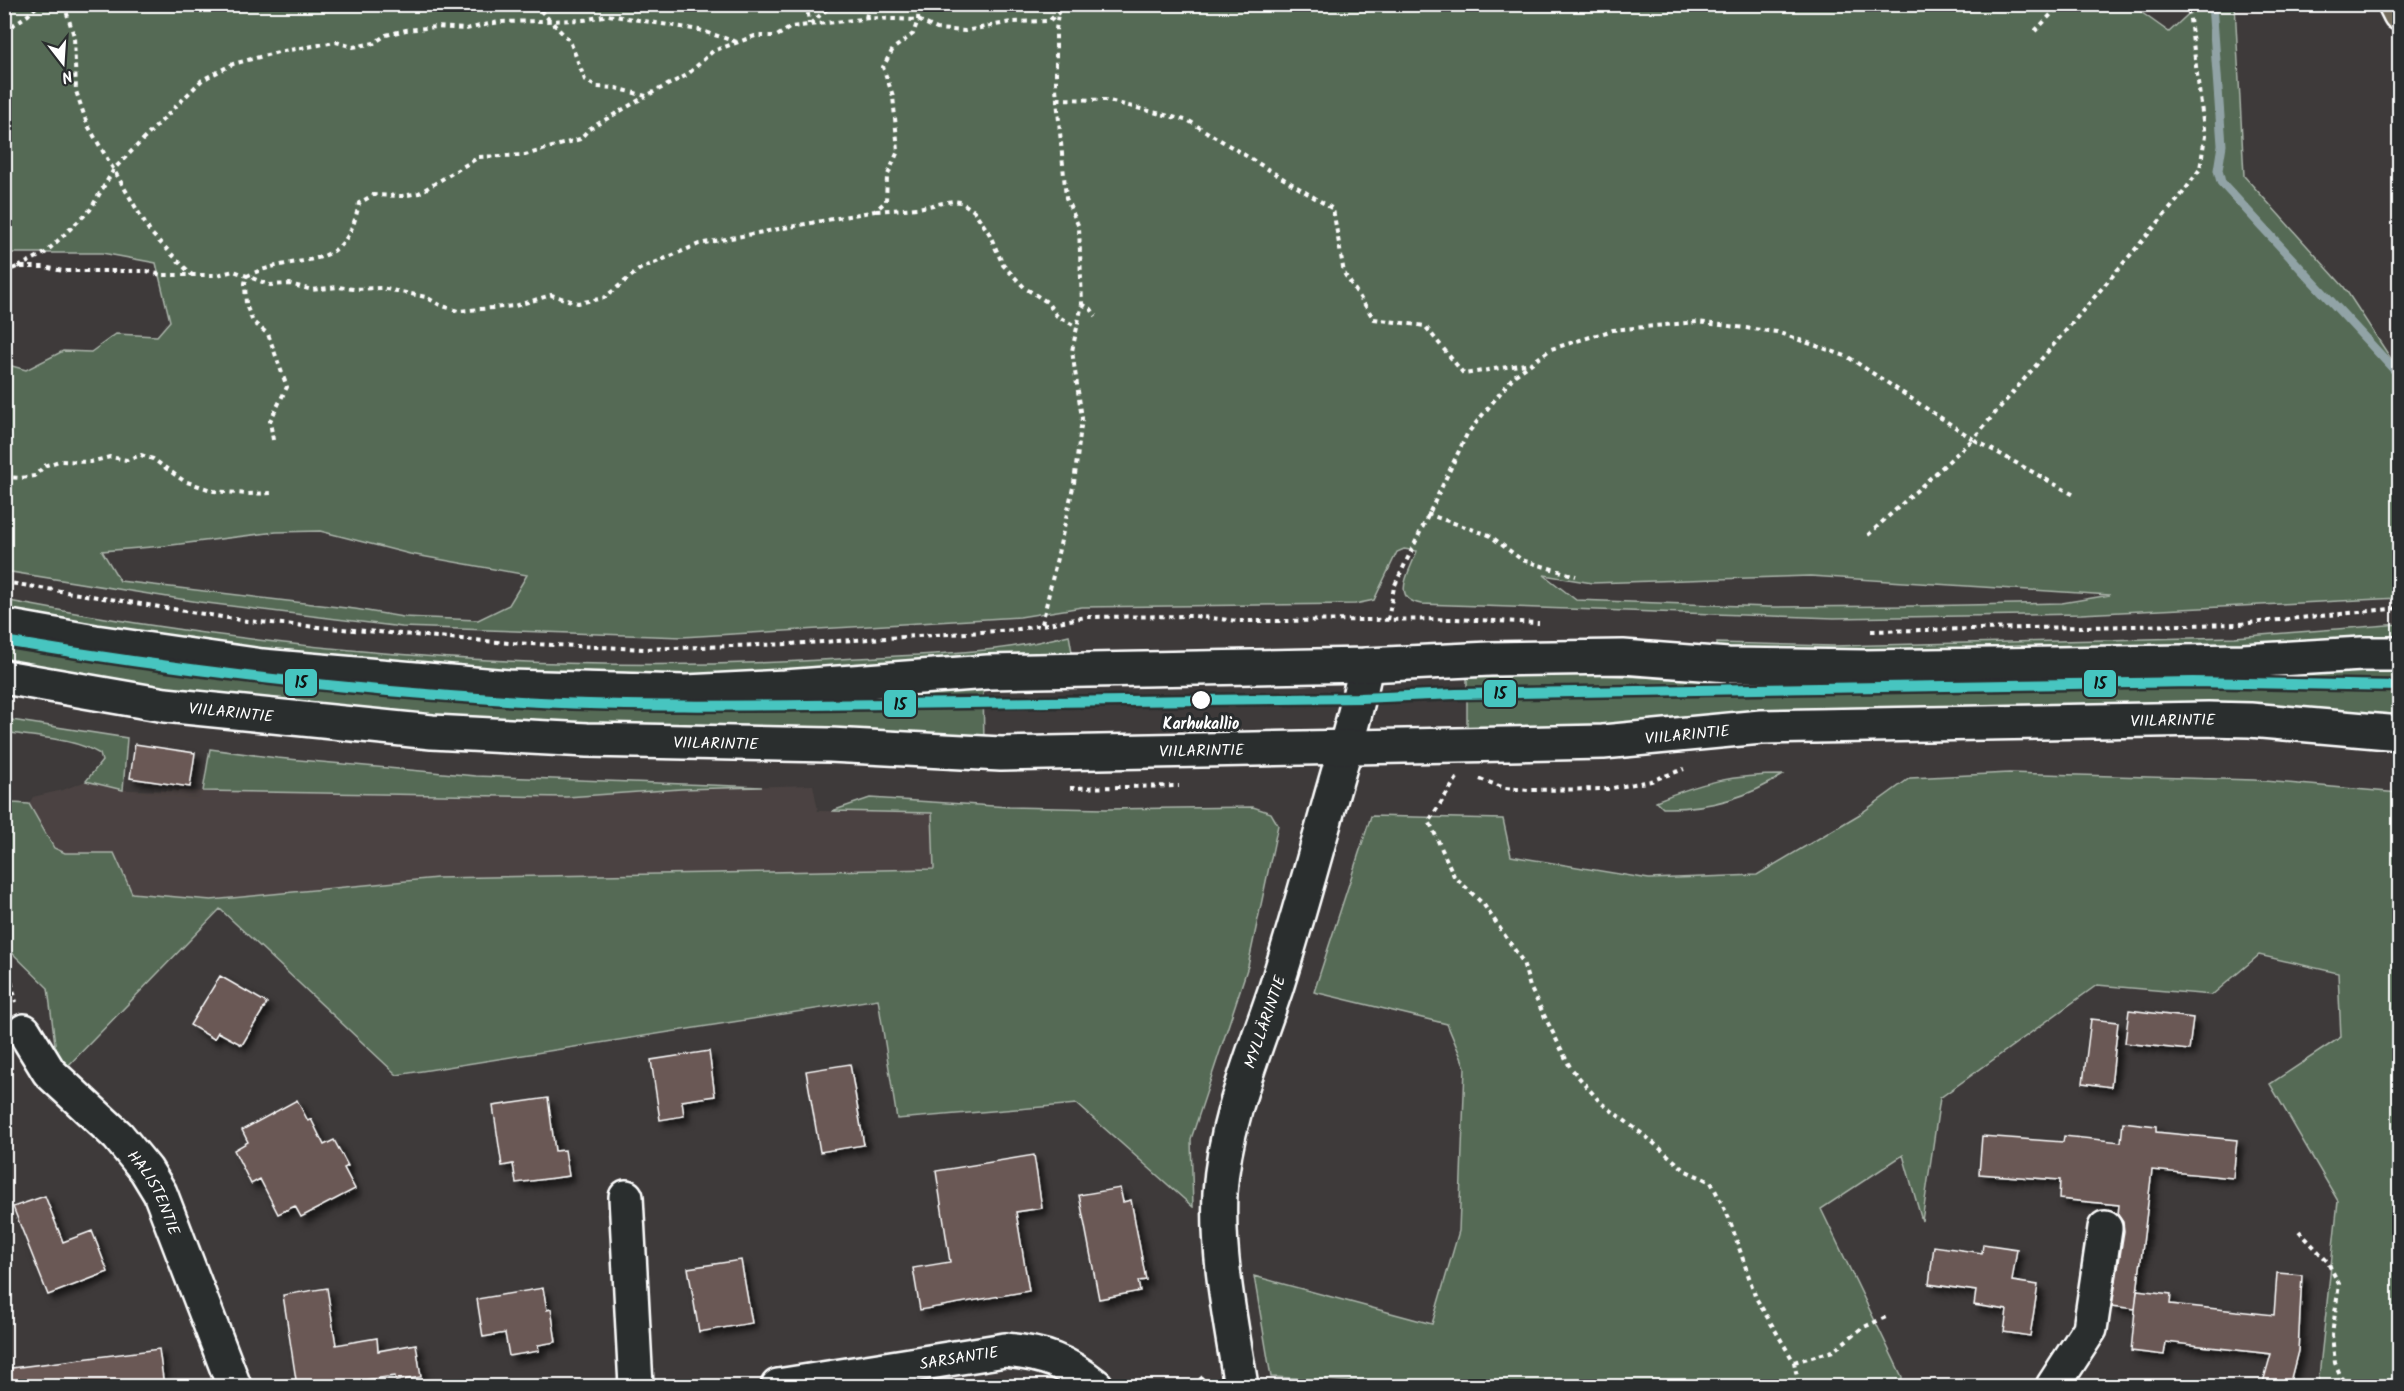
<svg xmlns="http://www.w3.org/2000/svg" width="2404" height="1391" font-family="Kalam,sans-serif">
	<defs>
		<filter id="shadow"><feDropShadow dx="5.5" dy="5.5" stdDeviation="3" flood-color="#0009"/></filter>
	</defs>
	<rect width="100%" height="100%" fill="#3e3a3a"/>
	<filter id="ink" filterUnits="userSpaceOnUse"><feTurbulence type="fractalNoise" baseFrequency=".0167" numOctaves="2"/><feDisplacementMap in="SourceGraphic" scale="12" xChannelSelector="R" yChannelSelector="G"/><feConvolveMatrix kernelMatrix="1 2 1 2 8 2 1 2 1" color-interpolation-filters="sRGB"/></filter>
	<g filter="url(#ink)">
		<path fill="#4c4342" d="M86,781L123,790L567,797L681,789L813,785L818,811L932,813L934,869L437,878L211,900L132,893L114,853H65L53,847L29,804L33,797L63,790Z"/>
		<path fill="#556a55" stroke="#aab4aa" stroke-width="1.5" fill-rule="evenodd" d="M2131,5L2169,32L2198,5H2235L2244,176L2344,287L2399,371V598L2081,614L1834,618L1421,604C1390,599 1410,571 1417,551L1404,549L1397,552L1374,600L1355,604L1082,607L1020,617L682,637L402,627L199,602L5,571V364L26,370L63,351L91,352L116,334L157,336L170,321L156,263L102,253H5V5ZM320,531L410,554L527,575L509,605L478,620L403,617L355,609L120,581L102,551L164,546L276,532ZM1544,575L1592,583L1810,576L2110,595L2062,603L1915,606L1769,607L1576,600Z
			M4,600C279,653 561,676 839,659C891,656 944,655 995,649C1020,646 1045,641 1069,635L1072,652L1033,661L696,680L328,661L5,615Z
			M2400,624L2399,643L2179,656L1717,650V643L1833,646L2235,637Z
			M4,637L218,670L983,685L984,744L383,720L5,669Z
			M2399,665L2400,721L1467,735V675L1578,674L1708,680Z
			M5,719L127,738L123,790L86,781L102,761L100,754C71,737 36,738 5,732Z
			M210,749L277,758L476,776L762,787L681,789L567,797L203,791Z
			M2009,773L2254,780L2399,793V1386H2318L2338,1201L2270,1084L2341,1037L2338,973L2259,955L2212,995L2097,985L1940,1098L1922,1221L1903,1155L1821,1209L1902,1377L1901,1386H1442L1271,1377L1254,1276L1432,1324L1459,1231L1465,1067L1447,1024L1314,992L1371,816L1503,819L1511,856L1649,879L1757,875L1860,814L1910,778Z
			M1783,775C1746,799 1707,809 1663,808L1656,801C1702,782 1733,775 1783,775Z
			M4,787L13,803L29,804L54,848L65,853H114L132,893L211,900L437,878L934,869L932,813L832,811L870,798L1009,807L1105,809L1253,807L1271,813L1278,825L1248,966L1191,1139L1193,1207L1077,1104L897,1119L878,999L397,1075L220,909L65,1069L57,1060L48,988L5,946Z"/>
		<g fill="none" stroke-linecap="round" stroke-linejoin="round">
			<path stroke="#91a3a6" stroke-width="9" d="M2212,4L2222,145L2218,170L2221,182L2400,376"/>
		</g>
		<path fill="#6b5855" stroke="#fff" stroke-width="1.5" filter="url(#shadow)" d="M135,744L195,753L190,787L130,778Z
			M220,976L267,1003L242,1045L218,1032L214,1039L190,1025Z
			M2129,1010L2193,1018L2189,1050L2125,1043Z
			M2091,1019L2118,1022L2111,1087L2083,1083Z
			M709,1051L715,1096L682,1101L684,1116L660,1120L651,1060Z
			M850,1064L864,1145L820,1152L806,1071Z
			M548,1098L555,1151L565,1150L569,1176L516,1183L513,1164L502,1166L493,1106Z
			M297,1100L308,1121L311,1119L324,1145L334,1140L348,1166L344,1168L355,1189L301,1217L295,1206L278,1214L260,1179L251,1184L234,1150L248,1142L242,1130Z
			M2123,1122L2156,1126V1132L2237,1140L2233,1178L2152,1170L2135,1309L2112,1306L2124,1231L2123,1222L2118,1215L2119,1205L2059,1199L2060,1180L1979,1174L1982,1136L2063,1142L2064,1136L2121,1142Z
			M1034,1155L1042,1208L1016,1212L1029,1291L920,1310L913,1268L950,1262L936,1171Z
			M1120,1188L1123,1202L1131,1200L1146,1280L1138,1281L1140,1291L1099,1299L1079,1195Z
			M45,1196L63,1242L92,1231L108,1272L48,1295L13,1207Z
			M1983,1244L2017,1249L2012,1281L2038,1285L2030,1336L2004,1332L2007,1310L1974,1305L1976,1291L1929,1284L1934,1246L1982,1253Z
			M741,1260L752,1323L699,1332L688,1268Z
			M2277,1273L2302,1275L2298,1351L2289,1386H2262L2271,1354L2166,1342L2164,1355L2131,1351L2137,1290L2171,1294L2170,1304L2274,1315Z
			M327,1288L336,1345L377,1338L378,1351L416,1344L421,1377L396,1381L395,1376L341,1383L342,1386H297L283,1295Z
			M543,1288L547,1310L551,1309L556,1342L538,1345L539,1351L509,1356L505,1333L483,1337L477,1299Z
			M159,1349L164,1386H4V1369Z"/>
		<g fill="none" stroke-linecap="round" stroke-linejoin="round">
			<defs>
				<g id="minor">
					<path id="s1" d="M24,1031L49,1072L118,1136L146,1170L160,1193L234,1386"/>
					<path d="M626,1197L636,1386"/>
					<path id="s2" d="M778,1386L1005,1350C1043,1353 1067,1362 1096,1386"/>
					<path d="M2053,1386L2090,1329L2105,1228"/>
				</g>
				<g id="tertiary">
					<path id="s3" d="M1241,1386C1231,1323 1217,1258 1220,1193C1224,1123 1254,1054 1276,988C1295,928 1312,866 1329,805C1342,758 1357,713 1366,665"/>
				</g>
				<g id="secondary">
					<path d="M4,626L95,642L262,666L508,687L686,692L785,687L988,672L1366,665L1490,659L1623,657L1728,665L1865,667L2243,661L2362,654H2400"/>
					<path id="s4" d="M4,677L165,705L432,732L587,740L830,745L1001,754L1603,742L1761,727L2208,719L2250,720L2400,733"/>
				</g>
				<path id="primary" d="M2395,4L2400,14"/>
			</defs>
			<use href="#minor" stroke="#fff" stroke-width="38"/>
			<use href="#tertiary" stroke="#fff" stroke-width="38"/>
			<use href="#secondary" stroke="#fff" stroke-width="38"/>
			<use href="#primary" stroke="#fff" stroke-width="38"/>
			<path stroke="#fff" stroke-width="4" stroke-dasharray="4.5 4.5" stroke-linecap="butt" d="M64,4L74,36L76,91L87,124L150,232L192,275
				M534,4L570,41L585,80L597,87L616,88L646,96L687,75L713,51L755,36H777L791,27L870,18L918,20L937,29L965,31L1011,22L1049,21L1058,13L1059,4
				M807,4L809,24
				M866,18L869,4
				M810,24L833,4
				M4,31L28,15L39,4
				M2035,31L2061,4
				M1057,99L1105,100L1189,121L1333,209L1344,273L1374,319L1425,326L1464,374L1531,363
				M876,211L918,208L953,201L961,202L974,211L989,233L1003,265L1025,288L1047,302L1057,316L1077,327
				M18,267L45,253L90,210L114,169L202,80L233,64L278,52L336,42L353,47L374,43L386,35L406,30L436,27L466,29L499,22L584,20L608,15L699,30L737,42
				M4,272L17,267H44L63,271H147L161,275H217L234,271L270,285L290,284L312,290L337,287L354,289L381,288L426,297L440,305L458,311L515,306L551,295L578,303L604,298L640,269L699,244L875,211L886,201L887,177L898,151L893,96L883,67L893,49L913,34L918,20L919,4
				M1082,304L1091,309L1096,316
				M273,440L270,421L287,387L268,334L253,322L246,305L245,283L247,276C300,250 345,278 359,203L373,195L402,196L419,193L479,157L525,155L580,139L589,129L646,96
				M4,477L20,478L35,476L44,466L59,461L90,462L110,457L127,460L141,455L153,459L184,481L214,491L248,494L272,493
				M1427,514L1489,535L1522,560L1576,576
				M1868,535L1973,439L2076,496
				M4,582L247,621L509,643L644,649L790,644L1014,630L1086,617L1194,616L1237,621H1280L1455,619L1539,623
				M1388,620L1394,587L1467,434L1514,376L1551,349L1613,330L1697,322L1777,332L1848,357L1973,439L2180,197L2200,169L2205,136L2188,4
				M1042,624L1074,483L1082,418L1072,351L1082,304L1079,227L1066,198L1056,88V30L1058,13
				M1871,631L2239,624L2400,608
				M1457,778L1429,821L1454,876L1484,905L1523,962L1530,987L1570,1067L1600,1102L1649,1139L1686,1171L1711,1182L1729,1218L1756,1298L1794,1362L1799,1386
				M1480,779L1505,788L1528,790L1607,789L1651,781L1684,769
				M1070,788L1179,786
				M4,966L10,976L16,1002
				M2299,1231L2327,1261L2339,1284L2332,1335L2335,1363L2345,1386
				M1794,1362L1833,1351L1862,1328L1888,1316
				M1193,1386L1205,1375"/>
			<use href="#minor" stroke="#2a2d2e" stroke-width="33"/>
			<use href="#tertiary" stroke="#2a2d2e" stroke-width="33"/>
			<use href="#secondary" stroke="#2a2d2e" stroke-width="33"/>
			<use href="#primary" stroke="#726b5a" stroke-width="33"/>
			<defs>
				<path id="rail-1" d="M4,641C182,671 360,692 540,702C656,708 773,705 889,704C1046,702 1203,700 1360,698L1456,694L2193,682L2400,686"/>
			</defs>
			<use href="#rail-1" stroke="#2a2d2e" stroke-width="15"/>
			<use href="#rail-1" stroke="#46c5c0" stroke-width="10"/>
		</g>
	</g>
	<circle fill="#fff" stroke="#2a2d2e" stroke-width="2" cx="1201" cy="700" r="10"/>
	<g text-anchor="middle" stroke-width="6" stroke-linejoin="round" paint-order="stroke">
		<g font-size="16" fill="#fff" stroke="#2a2d2e">
			<text dy="6" stroke="none"><textPath href="#s4" startOffset="230">VIILARINTIE</textPath></text>
			<text dy="6" stroke="none"><textPath href="#s4" startOffset="2174">VIILARINTIE</textPath></text>
			<text dy="6" stroke="none"><textPath href="#s4" startOffset="1688">VIILARINTIE</textPath></text>
			<text dy="6" stroke="none"><textPath href="#s4" startOffset="716">VIILARINTIE</textPath></text>
			<text dy="6" stroke="none"><textPath href="#s4" startOffset="1202">VIILARINTIE</textPath></text>
			<text dy="6" stroke="none"><textPath href="#s3" startOffset="372">MYLLÄRINTIE</textPath></text>
			<text dy="6" stroke="none"><textPath href="#s1" startOffset="210">HALISTENTIE</textPath></text>
			<text dy="6" stroke="none"><textPath href="#s2" startOffset="183">SARSANTIE</textPath></text>
		</g>
		<g font-size="16" font-weight="bold" fill="#fff" stroke="#2a2d2e">
			<text x="1201" y="729">Karhukallio</text>
		</g>
	</g>
	<g stroke="#2a2d2e" stroke-width="2">
		<rect x="284" y="668" width="34" height="29" rx="6" fill="#46c5c0"/>
		<rect x="2083" y="669" width="34" height="29" rx="6" fill="#46c5c0"/>
		<rect x="1483" y="679" width="34" height="29" rx="6" fill="#46c5c0"/>
		<rect x="883" y="689" width="34" height="29" rx="6" fill="#46c5c0"/>
	</g>
	<g font-size="16" text-anchor="middle" font-weight="bold" fill="#111">
		<text x="301" y="688">15</text>
		<text x="2100" y="689">15</text>
		<text x="1500" y="699">15</text>
		<text x="900" y="710">15</text>
	</g>
	<rect width="2404" height="1391" fill="none" stroke="#2a2d2e" stroke-width="24"/>
	<rect x="12" y="12" width="2380" height="1367" fill="none" stroke="#fff" stroke-width="2" filter="url(#ink)"/>
	<g transform="translate(63 63) rotate(163)" stroke="#2a2d2e" stroke-width="4.5" paint-order="stroke">
	<path d="M0-4.5L10 22L0 15L-10 22Z" fill="#ffffff"/>
	<text y="-9" font-size="16" font-weight="bold" text-anchor="middle" fill="#ffffff">N</text>
	</g>
</svg>
